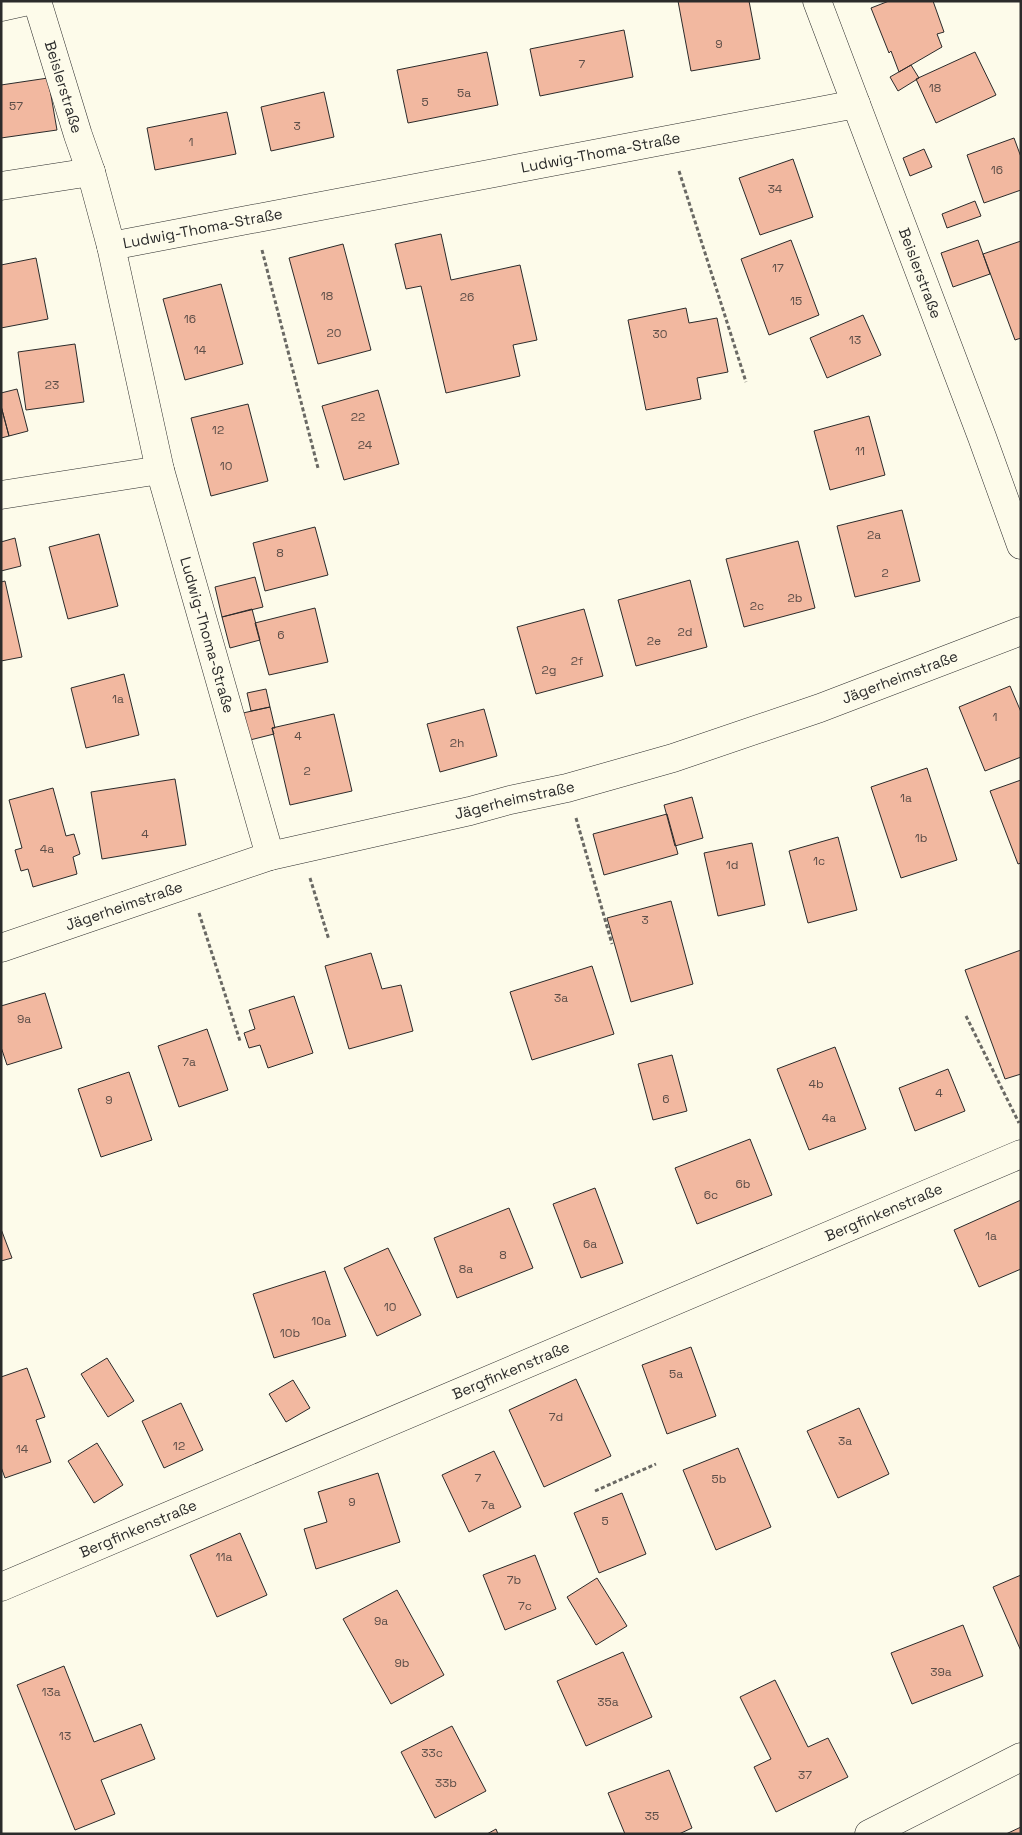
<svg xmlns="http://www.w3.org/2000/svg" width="1022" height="1835" font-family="'Space Grotesk',sans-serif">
	<rect width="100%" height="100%" fill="#fdfbea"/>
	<path fill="#f2b8a0" stroke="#2b2b2b" d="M678,1H749L760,59L691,71Z
		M889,1H933L944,32L937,34L942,47L899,72L891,51L889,53L871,8Z
		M624,30L633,77L540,96L530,49Z
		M487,52L498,105L408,123L397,70Z
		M975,52L996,95L936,123L916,79Z
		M911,65L919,78L898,91L890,77Z
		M48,78L57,130L1,138V85Z
		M324,92L334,137L271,151L261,107Z
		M227,112L236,154L155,170L147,128Z
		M1014,138L1021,157V190L984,203L967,155Z
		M924,149L932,167L910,176L903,158Z
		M793,159L813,217L760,235L739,178Z
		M975,201L981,216L947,228L942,214Z
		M441,234L451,280L520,265L537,340L513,345L520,376L446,393L421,286L406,289L395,244Z
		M791,240L819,315L769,335L741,259Z
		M978,240L990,274L953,287L941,253Z
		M1021,241V338L1015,340L983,254Z
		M343,244L371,350L318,364L289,258Z
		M36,258L48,319L1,328V265Z
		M221,284L243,364L185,380L163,299Z
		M686,308L689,323L717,318L728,372L697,378L701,399L646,410L628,320Z
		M863,315L881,355L827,378L810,338Z
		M75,344L84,402L26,410L18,352Z
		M17,389L28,431L9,436L1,406V393Z
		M378,390L399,464L344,480L322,406Z
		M248,404L268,481L211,496L191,418Z
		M1,406L9,436L1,438Z
		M869,416L885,475L830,490L814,431Z
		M902,510L920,581L855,597L837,526Z
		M315,527L328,575L265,591L253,543Z
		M99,534L118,606L68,619L49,547Z
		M15,538L21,566L1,571V542Z
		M798,541L815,608L744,627L726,559Z
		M255,577L263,607L222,617L215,587Z
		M690,580L707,647L636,666L618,600Z
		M5,581L22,657L1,661V582Z
		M315,608L328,662L269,675L255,623Z
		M252,609L260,640L230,648L222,617Z
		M584,609L603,676L536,694L517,627Z
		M124,674L139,735L86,748L71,688Z
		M1010,686L1021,712V757L985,771L959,707Z
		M266,689L270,707L251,711L247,693Z
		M270,707L275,728H272L274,734L250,740L243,713Z
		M484,709L497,756L440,772L427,724Z
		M334,714L352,791L290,805L272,728Z
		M927,768L957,860L901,878L871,787Z
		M175,779L186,845L102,859L91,792Z
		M1021,780V863L1018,864L990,791Z
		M53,788L66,836L74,834L80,854L73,857L77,874L33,887L28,869L21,871L15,850L22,848L9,800Z
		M692,797L703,838L675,846L664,805Z
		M667,814L678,854L604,875L593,834Z
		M838,837L857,910L808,923L789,851Z
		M752,843L765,905L718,916L704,853Z
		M671,901L693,984L631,1002L607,918Z
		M1021,950V1074L1005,1079L965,970Z
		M371,953L382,989L401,985L413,1031L349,1049L325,966Z
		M592,966L614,1034L532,1060L510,992Z
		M45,993L62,1048L7,1065L1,1047V1006Z
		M294,996L313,1053L268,1068L260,1045L249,1048L244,1033L255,1029L249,1010Z
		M207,1029L228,1090L179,1107L158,1046Z
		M835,1047L866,1129L809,1150L777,1069Z
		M672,1055L687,1111L653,1120L638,1064Z
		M948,1069L965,1111L915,1131L899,1088Z
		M129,1072L152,1140L101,1157L78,1089Z
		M750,1139L772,1195L697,1224L675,1168Z
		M595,1188L623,1263L581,1278L553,1204Z
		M1021,1200V1269L979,1287L954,1230Z
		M509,1208L533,1268L457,1298L434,1238Z
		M1,1229L12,1258L1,1261Z
		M388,1248L421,1315L377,1336L344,1268Z
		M325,1271L346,1336L274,1358L253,1294Z
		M691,1347L716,1416L667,1434L642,1365Z
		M107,1358L134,1401L108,1417L81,1374Z
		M27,1368L45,1417L36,1420L51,1462L5,1478L1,1467V1377Z
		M576,1379L611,1456L544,1487L509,1410Z
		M293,1380L310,1408L286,1422L269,1394Z
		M181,1403L203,1450L164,1468L142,1421Z
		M859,1408L889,1474L838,1498L807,1431Z
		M97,1443L123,1485L94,1503L68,1461Z
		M738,1448L771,1527L716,1550L683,1470Z
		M494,1451L521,1507L469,1532L442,1475Z
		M378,1473L400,1542L316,1569L304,1529L327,1522L318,1492Z
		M622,1493L646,1554L599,1573L574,1513Z
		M240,1533L267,1595L217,1617L190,1555Z
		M535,1555L556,1609L505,1630L483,1575Z
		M1021,1575V1651L993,1587Z
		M597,1578L627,1626L596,1645L567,1597Z
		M397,1590L444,1675L391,1704L343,1619Z
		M963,1625L983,1676L912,1704L891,1653Z
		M623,1652L652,1717L586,1746L557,1681Z
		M64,1666L94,1742L141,1724L155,1759L101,1780L115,1814L75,1830L17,1685Z
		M775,1680L808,1747L828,1738L848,1777L776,1812L754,1767L771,1759L740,1697Z
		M452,1726L486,1791L435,1818L401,1752Z
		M669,1770L692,1828L679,1834H625L608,1793Z
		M1021,1827V1834H1006Z
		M496,1829L498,1834H487Z"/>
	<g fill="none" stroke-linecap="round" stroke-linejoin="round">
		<defs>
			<g id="minor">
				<path id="s1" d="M37,1L78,135L91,172"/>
				<path id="s2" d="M817,1L982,437L1021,545"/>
				<path d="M1,7L28,1"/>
				<path d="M1,186L91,172L111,246"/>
				<path d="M1,495L160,470"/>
				<path id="s3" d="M270,856L160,470L111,246L856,104"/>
				<path id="s4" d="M1,948L270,856L470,811L510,800L567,788L673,758L820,708L1021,631"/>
				<path id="s5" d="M1,1587L1021,1154"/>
				<path d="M869,1834L1021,1757"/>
			</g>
		</defs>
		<use href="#minor" stroke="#2b2b2b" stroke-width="29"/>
		<path stroke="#6a6964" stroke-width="3" stroke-dasharray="4 2.5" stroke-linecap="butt" d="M679,171L746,382
			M262,250L318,468
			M576,818L612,944
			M310,878L329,940
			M199,913L240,1041
			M966,1016L1019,1123
			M595,1491L656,1464"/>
		<use href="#minor" stroke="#fdfbea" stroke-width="28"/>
	</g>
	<g text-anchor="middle" stroke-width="4" stroke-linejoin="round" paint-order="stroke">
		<g font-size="12" fill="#5d4e48">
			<text x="719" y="48">9</text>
			<text x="582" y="68">7</text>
			<text x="935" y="92">18</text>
			<text x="464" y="97">5a</text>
			<text x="425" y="106">5</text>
			<text x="16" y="110">57</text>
			<text x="297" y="130">3</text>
			<text x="191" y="146">1</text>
			<text x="997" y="174">16</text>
			<text x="775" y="193">34</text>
			<text x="778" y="272">17</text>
			<text x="327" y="300">18</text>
			<text x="467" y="301">26</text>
			<text x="796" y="305">15</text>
			<text x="190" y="323">16</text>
			<text x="334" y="337">20</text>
			<text x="660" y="338">30</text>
			<text x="855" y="344">13</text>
			<text x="200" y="354">14</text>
			<text x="52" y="389">23</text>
			<text x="358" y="421">22</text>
			<text x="218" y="434">12</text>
			<text x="365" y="449">24</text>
			<text x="860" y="455">11</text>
			<text x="226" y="470">10</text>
			<text x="874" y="539">2a</text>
			<text x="280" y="557">8</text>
			<text x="885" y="577">2</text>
			<text x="795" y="602">2b</text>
			<text x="757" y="610">2c</text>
			<text x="685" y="636">2d</text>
			<text x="281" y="639">6</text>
			<text x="654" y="645">2e</text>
			<text x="577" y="665">2f</text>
			<text x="549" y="674">2g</text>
			<text x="118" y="703">1a</text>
			<text x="995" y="721">1</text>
			<text x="298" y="740">4</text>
			<text x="457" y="747">2h</text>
			<text x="307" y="775">2</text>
			<text x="906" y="802">1a</text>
			<text x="145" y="838">4</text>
			<text x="921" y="842">1b</text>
			<text x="47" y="853">4a</text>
			<text x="819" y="865">1c</text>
			<text x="732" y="869">1d</text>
			<text x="645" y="924">3</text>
			<text x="561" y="1002">3a</text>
			<text x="24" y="1023">9a</text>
			<text x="189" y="1066">7a</text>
			<text x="816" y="1088">4b</text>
			<text x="939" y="1097">4</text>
			<text x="666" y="1103">6</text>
			<text x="109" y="1104">9</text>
			<text x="829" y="1122">4a</text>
			<text x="743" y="1188">6b</text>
			<text x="711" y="1199">6c</text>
			<text x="991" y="1240">1a</text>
			<text x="590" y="1248">6a</text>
			<text x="503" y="1259">8</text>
			<text x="466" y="1273">8a</text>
			<text x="390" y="1311">10</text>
			<text x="321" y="1325">10a</text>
			<text x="290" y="1337">10b</text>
			<text x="676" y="1378">5a</text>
			<text x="556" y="1421">7d</text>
			<text x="845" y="1445">3a</text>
			<text x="179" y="1450">12</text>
			<text x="22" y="1453">14</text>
			<text x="478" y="1482">7</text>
			<text x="719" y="1483">5b</text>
			<text x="352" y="1506">9</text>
			<text x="488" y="1509">7a</text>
			<text x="605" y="1525">5</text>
			<text x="224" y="1561">11a</text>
			<text x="514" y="1584">7b</text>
			<text x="525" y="1610">7c</text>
			<text x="381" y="1625">9a</text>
			<text x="402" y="1667">9b</text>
			<text x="941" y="1676">39a</text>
			<text x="51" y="1696">13a</text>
			<text x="608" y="1706">35a</text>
			<text x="65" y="1740">13</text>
			<text x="432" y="1757">33c</text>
			<text x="805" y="1779">37</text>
			<text x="446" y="1787">33b</text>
			<text x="652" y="1820">35</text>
		</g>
		<g font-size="15" fill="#2b2b2b" stroke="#fdfbea">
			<text dy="5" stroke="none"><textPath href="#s1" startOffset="90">Beislerstraße</textPath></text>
			<text dy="5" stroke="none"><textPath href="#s3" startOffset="1129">Ludwig-Thoma-Straße</textPath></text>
			<text dy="5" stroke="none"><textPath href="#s3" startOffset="724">Ludwig-Thoma-Straße</textPath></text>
			<text dy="5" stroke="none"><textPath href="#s2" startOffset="291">Beislerstraße</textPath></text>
			<text transform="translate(207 635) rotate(74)" y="5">Ludwig-Thoma-Straße</text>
			<text dy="5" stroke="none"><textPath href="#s4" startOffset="940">Jägerheimstraße</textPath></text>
			<text dy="5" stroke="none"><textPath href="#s4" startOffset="535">Jägerheimstraße</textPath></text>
			<text dy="5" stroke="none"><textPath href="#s4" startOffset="130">Jägerheimstraße</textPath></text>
			<text dy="5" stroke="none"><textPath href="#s5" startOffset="959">Bergfinkenstraße</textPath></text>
			<text dy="5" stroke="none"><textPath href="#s5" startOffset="554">Bergfinkenstraße</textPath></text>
			<text dy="5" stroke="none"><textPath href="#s5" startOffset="149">Bergfinkenstraße</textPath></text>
		</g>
	</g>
	<rect width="1022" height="1835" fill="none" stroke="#2b2b2b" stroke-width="5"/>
</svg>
